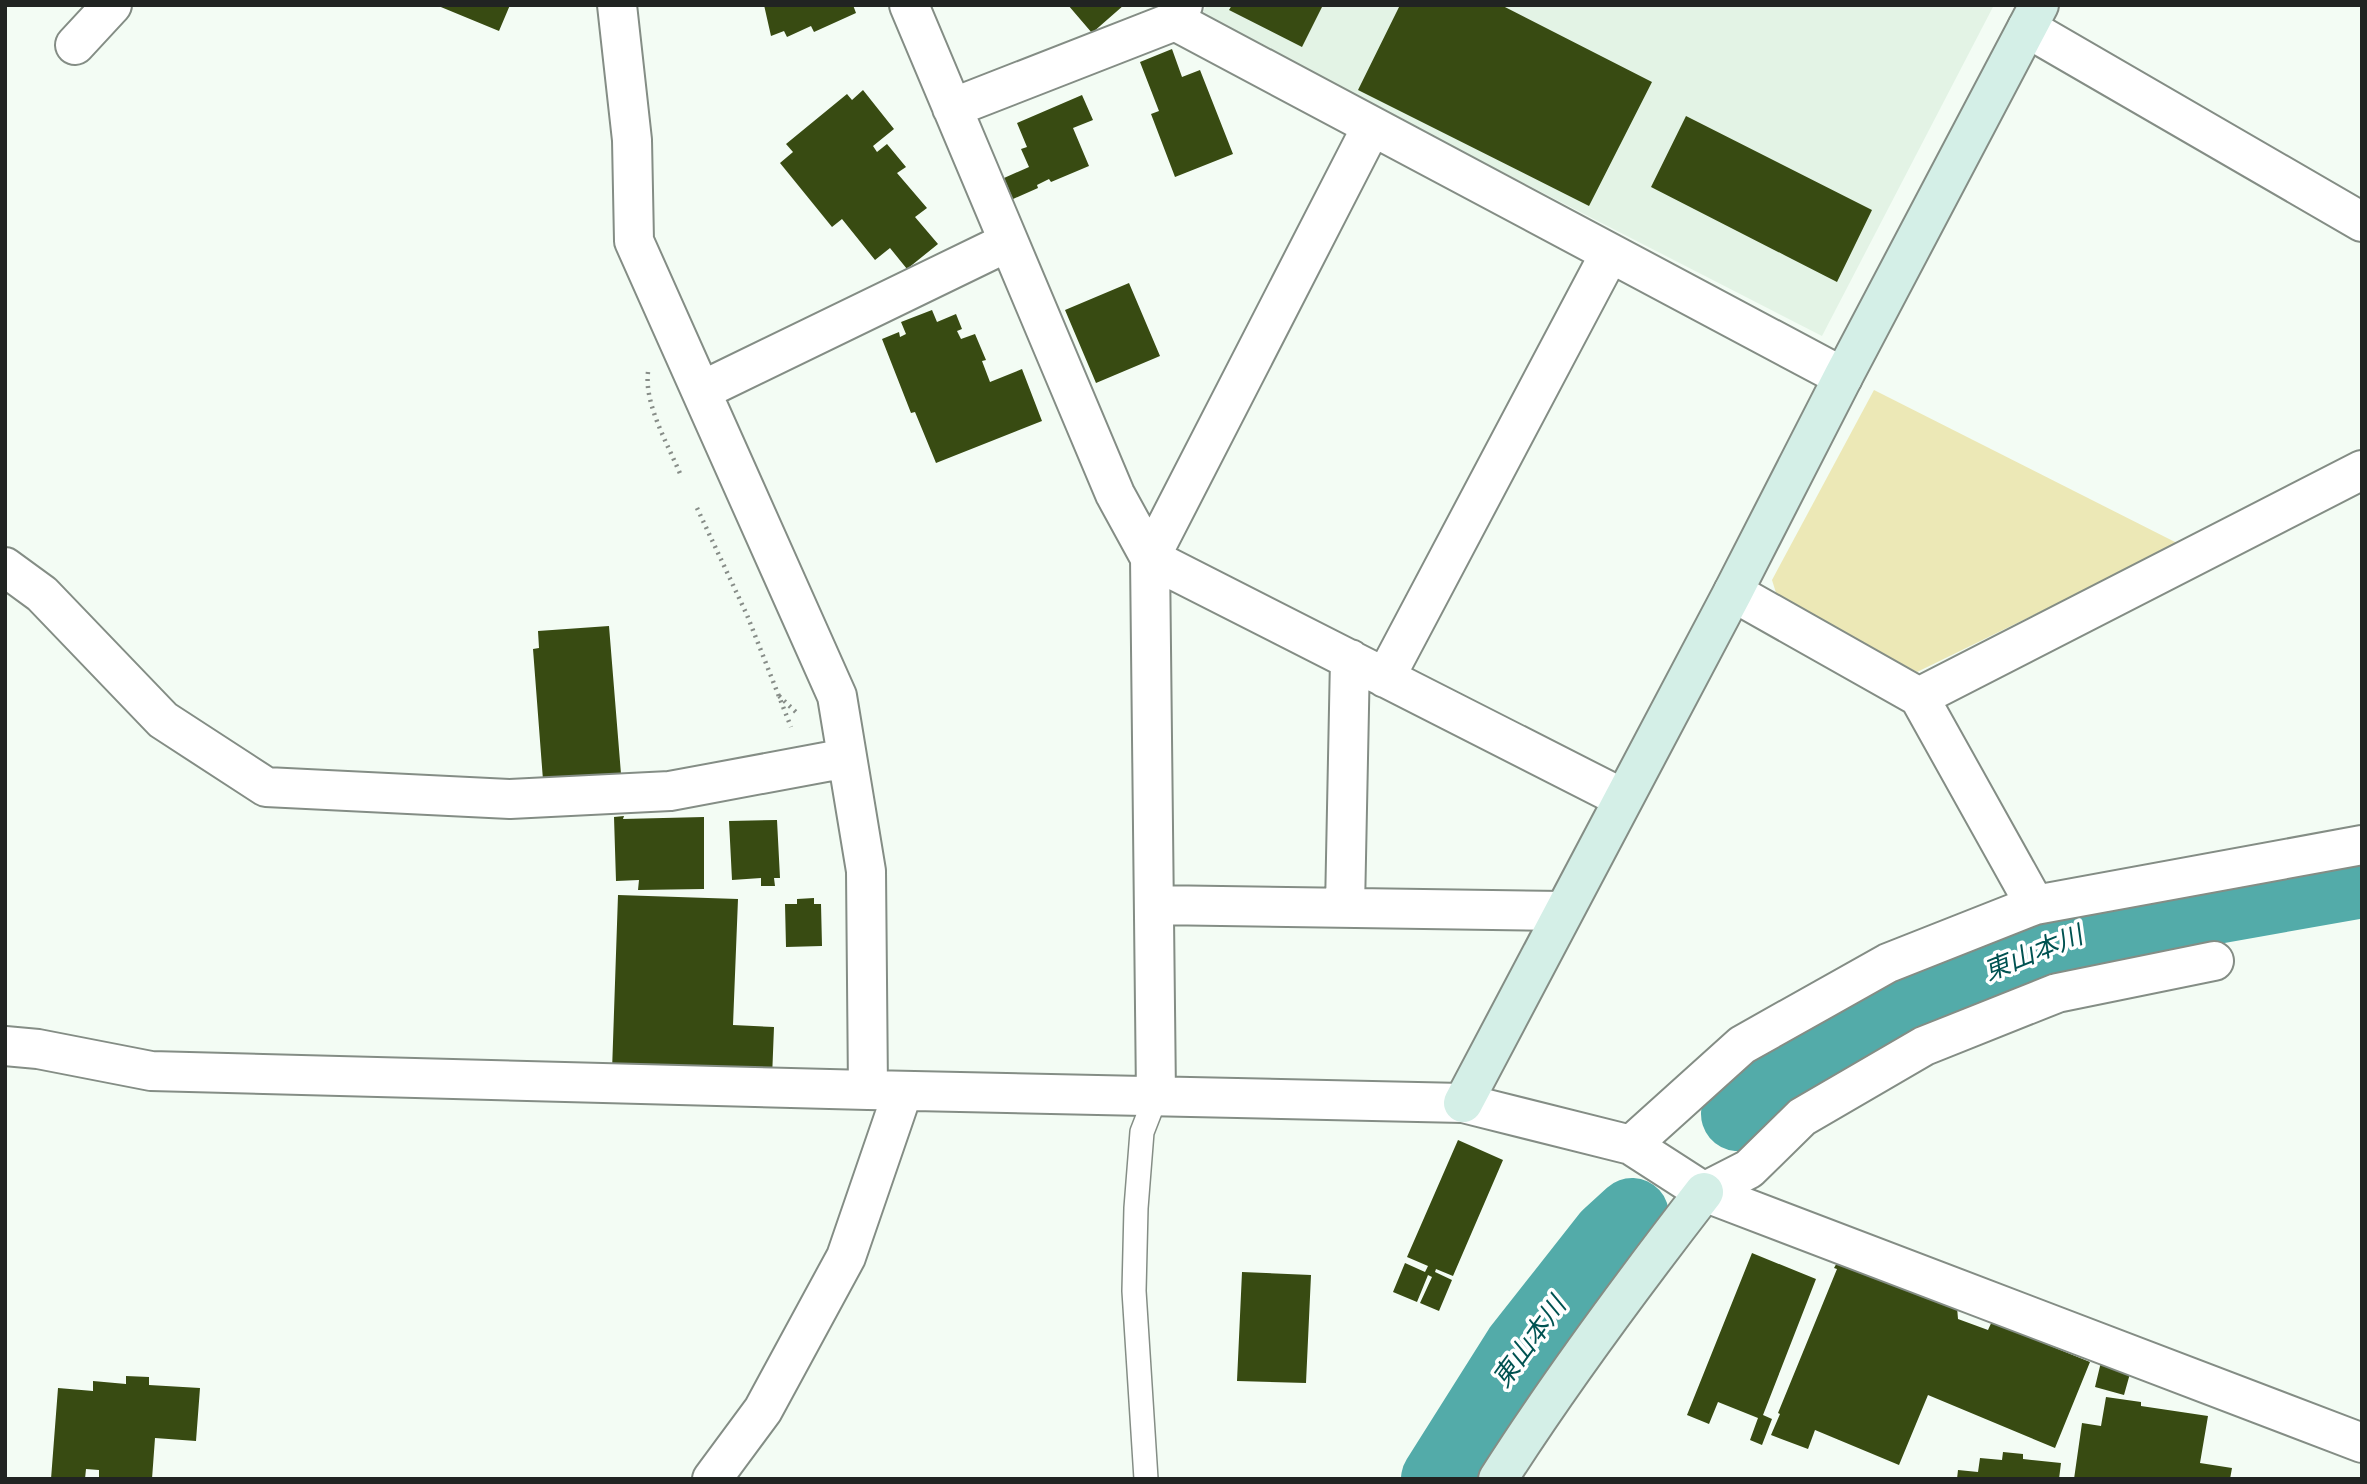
<svg xmlns="http://www.w3.org/2000/svg" width="2367" height="1484" font-family="'Public Sans','Noto Sans JP',sans-serif">
	<rect width="100%" height="100%" fill="#f3fcf4"/>
	<path fill="#e3f3e5" d="M1207,5H1994L1822,336L1200,17Z"/>
	<path fill="#ece8b6" d="M1874,390L2179,544L1917,672L1777,596L1772,580Z"/>
	<g fill="none" stroke-linecap="round" stroke-linejoin="round">
		<path stroke="#53aba9" stroke-width="74" d="M1738,1114L1771,1086L1855,1029L2080,931L2362,881
			M1438,1479L1520,1349L1609,1236L1632,1215"/>
	</g>
	<path fill="#384b12" d="M436,5H510L499,31Z
		M764,5H853L856,13L814,32L811,26L787,37L784,31L771,36Z
		M1068,5H1124L1092,33Z
		M1232,5H1323L1302,47L1229,10Z
		M1400,5H1501L1652,82L1589,206L1358,90Z
		M1172,49L1182,77L1200,70L1233,154L1175,177L1151,114L1159,111L1140,62Z
		M863,90L894,129L873,146L877,152L887,144L906,167L897,173L927,208L915,217L938,244L907,269L890,248L875,260L842,219L832,227L780,163L793,152L786,144L847,94L852,100Z
		M1082,95L1093,120L1073,128L1089,166L1051,182L1049,179L1037,185L1038,188L1013,199L1004,178L1029,167L1021,149L1027,147L1017,123Z
		M1686,116L1872,210L1837,282L1651,187Z
		M1129,283L1160,356L1096,383L1065,310Z
		M932,310L937,322L956,314L962,329L957,331L961,339L975,334L986,360L982,361L990,382L1022,369L1042,421L936,463L915,412L911,413L882,339L899,332L900,337L906,334L901,322Z
		M609,626L621,774L543,780L533,649L539,648L538,631Z
		M624,816L623,819L704,817V889L638,890L639,880L616,881L614,817Z
		M777,820L780,878H774L775,886H761V878L732,880L729,821Z
		M618,895L738,899L733,1025L774,1027L772,1078L612,1071Z
		M814,898V904H821L822,946L786,947L785,904H797V899Z
		M1458,1140L1503,1160L1453,1276L1436,1269L1435,1272L1452,1280L1439,1311L1420,1303L1432,1277L1428,1275L1417,1302L1393,1292L1405,1263L1425,1272L1428,1266L1407,1257Z
		M1752,1253L1816,1279L1763,1415L1772,1419L1762,1445L1750,1440L1758,1418L1718,1402L1709,1424L1687,1415Z
		M1839,1259L1957,1307L1958,1319L1988,1330L1993,1319L2027,1333L2026,1336L2090,1362L2055,1448L1928,1395L1899,1465L1815,1430L1808,1449L1771,1435L1780,1414L1778,1413L1837,1269L1834,1268Z
		M1242,1272L1311,1275L1306,1383L1237,1381Z
		M2101,1362L2131,1370L2124,1395L2095,1387Z
		M126,1376L149,1377V1385L200,1388L196,1441L155,1438L152,1479H99V1470L86,1469L85,1479H51L58,1388L93,1391V1381L126,1384Z
		M2106,1397L2141,1402V1406L2208,1416L2200,1463L2232,1468L2230,1479H2074L2082,1423L2101,1426Z
		M2003,1452L2023,1454V1459L2061,1463L2059,1479H1957L1958,1470L1978,1472L1980,1458L2002,1460Z"/>
	<g fill="none" stroke-linecap="round" stroke-linejoin="round">
		<defs>
			<path id="lane" d="M1146,1479L1134,1291L1136,1208L1142,1132L1156,1096"/>
			<path id="street" d="M617,5L632,140L634,241L837,696L866,871L868,1090
				M909,5L1115,494L1150,558L1622,798
				M1175,21L1843,377
				M2027,28L2362,222
				M75,45L112,5
				M952,108L1175,21L1183,5
				M701,391L1008,242
				M5,567L42,594L163,720L266,787L510,799L670,791L847,758
				M1733,592L1919,697L2035,905
				M1385,678L1610,253
				M1919,697L2362,470
				M1154,905L1563,911
				M1345,908L1350,659
				M5,1046L38,1049L151,1071L868,1090L1463,1103L1631,1145L1704,1192L2362,1443
				M1156,1096L1150,558L1372,126
				M1631,1145L1742,1045L1888,963L2035,905L2362,845
				M1704,1192L1749,1169L1802,1117L1924,1046L2057,993L2214,961
				M712,1479L763,1410L846,1257L903,1091"/>
			<path id="secondary" d="M1463,1103L1733,592L1843,377L2039,5
				M1498,1479C1561,1380 1632,1285 1704,1192"/>
		</defs>
		<use href="#lane" stroke="#848d85" stroke-width="26"/>
		<use href="#street" stroke="#848d85" stroke-width="42"/>
		<use href="#secondary" stroke="#848d85" stroke-width="42"/>
		<path stroke="#878d88" stroke-width="4.5" stroke-dasharray="2 5" stroke-linecap="butt" d="M648,372C644,405 669,446 681,476
			M697,508L747,615L791,727
			M779,696L798,714"/>
		<use href="#lane" stroke="#fff" stroke-width="23"/>
		<use href="#street" stroke="#fff" stroke-width="38"/>
		<use href="#secondary" stroke="#d4efe7" stroke-width="38"/>
	</g>
	<g text-anchor="middle" stroke-width="7" stroke-linejoin="round" paint-order="stroke">
		<g font-size="26" font-style="italic" fill="#005251" stroke="#fff">
			<text transform="translate(2033 953) rotate(-22)" y="9">東山本川</text>
			<text transform="translate(1529 1342) rotate(-54)" y="9">東山本川</text>
		</g>
	</g>
	<rect width="2367" height="1484" fill="none" stroke="#212422" stroke-width="14"/>
</svg>
